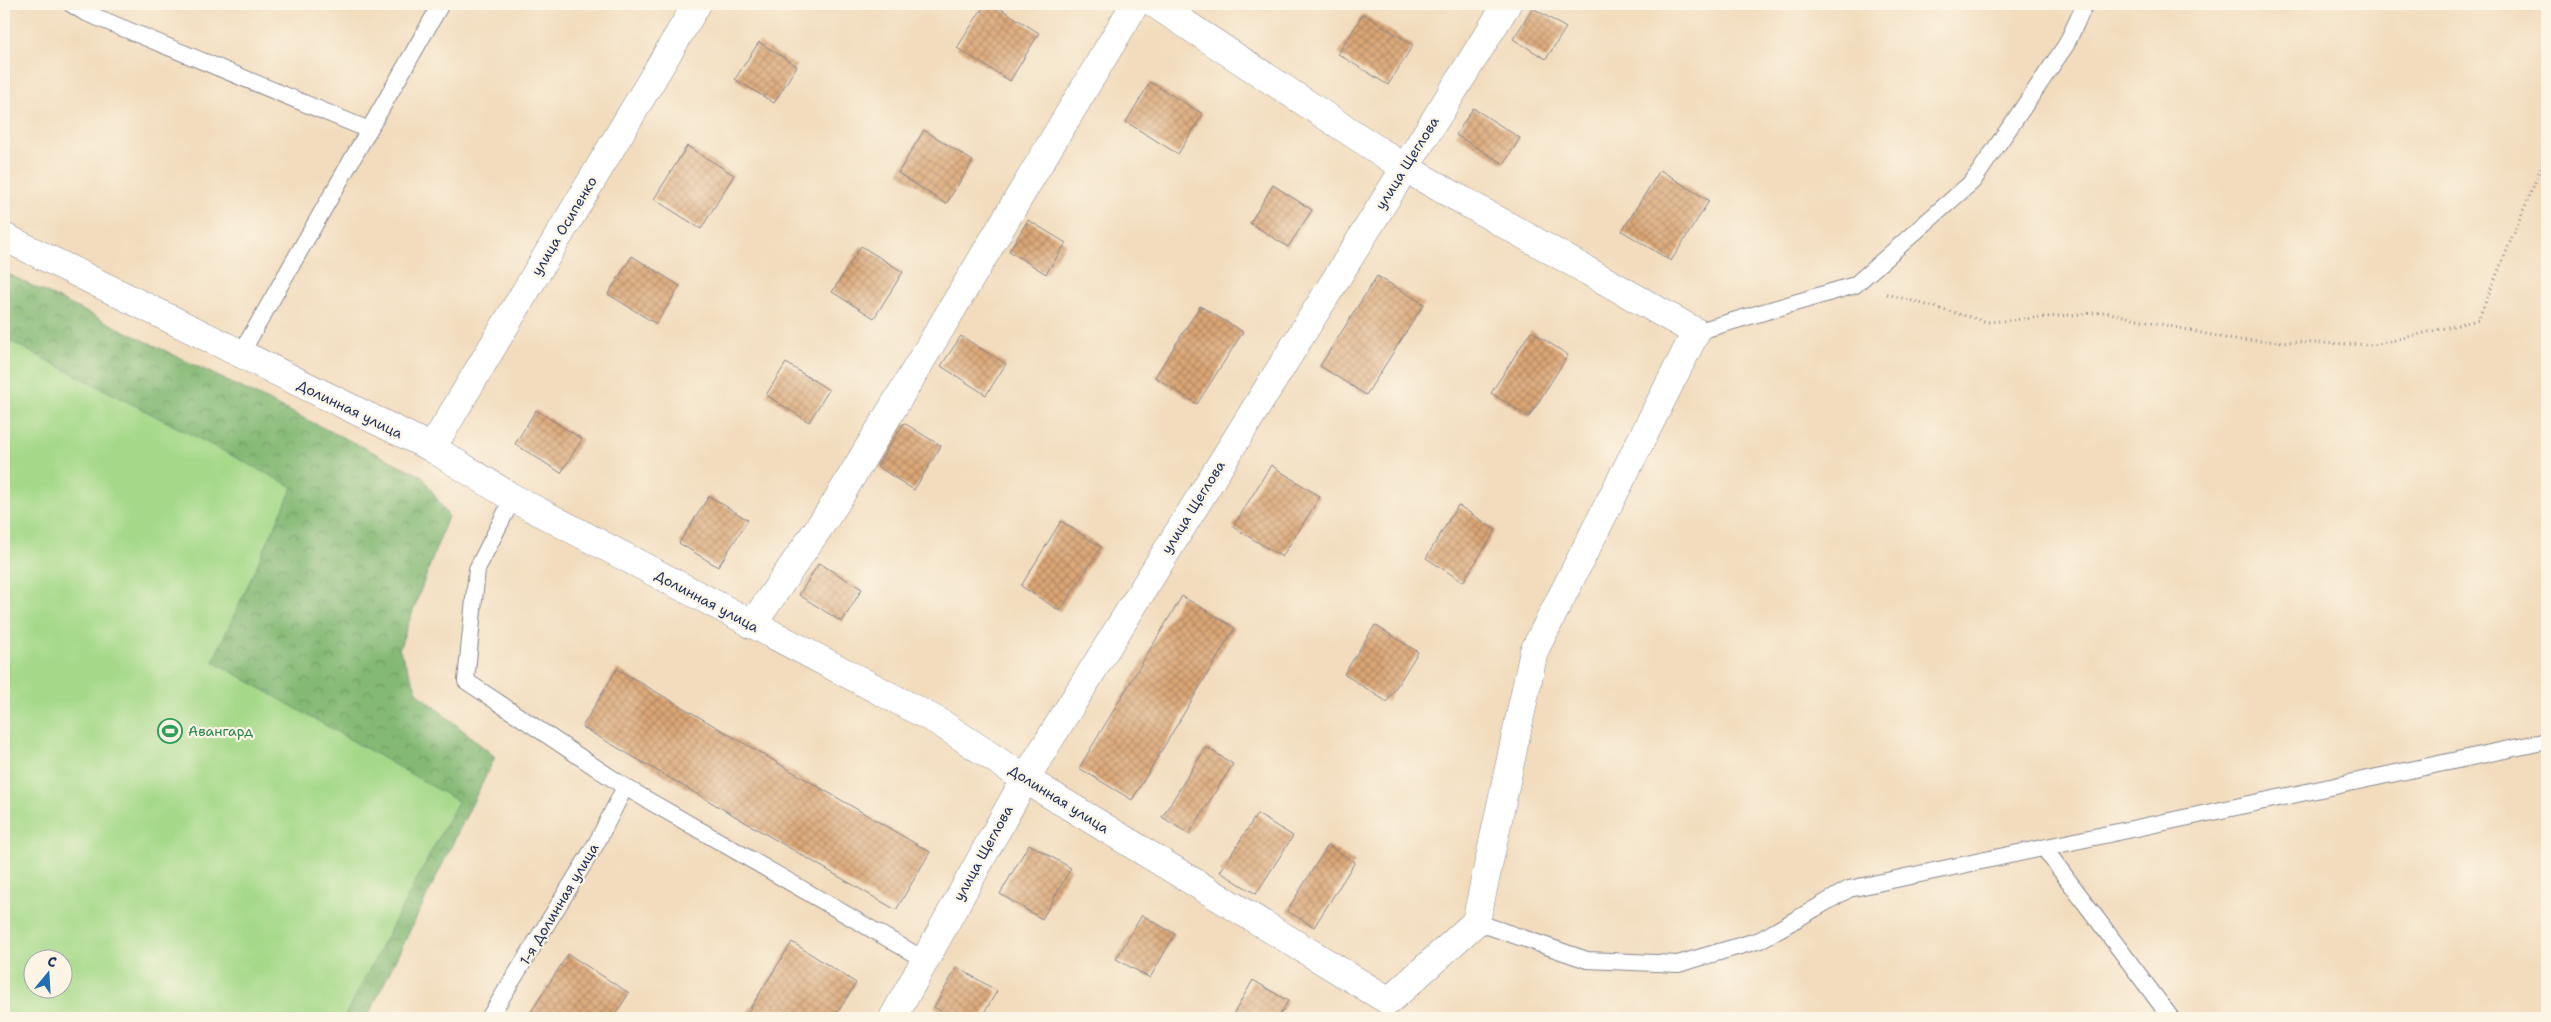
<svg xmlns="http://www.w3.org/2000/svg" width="2551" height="1022" font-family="'Shantell Sans',sans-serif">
	<defs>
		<pattern id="forest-crowns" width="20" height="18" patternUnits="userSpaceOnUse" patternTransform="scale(1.25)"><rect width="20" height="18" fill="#84b975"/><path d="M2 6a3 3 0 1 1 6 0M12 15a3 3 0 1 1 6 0" fill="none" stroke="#6b9763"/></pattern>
		<pattern id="building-cross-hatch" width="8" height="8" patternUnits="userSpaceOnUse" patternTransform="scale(1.25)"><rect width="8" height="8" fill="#dba675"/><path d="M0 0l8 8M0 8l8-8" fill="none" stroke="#b18863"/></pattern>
	</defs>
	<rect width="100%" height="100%" fill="#fcf5e5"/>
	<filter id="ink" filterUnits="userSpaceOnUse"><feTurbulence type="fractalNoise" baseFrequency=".02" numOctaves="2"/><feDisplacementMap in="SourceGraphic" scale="10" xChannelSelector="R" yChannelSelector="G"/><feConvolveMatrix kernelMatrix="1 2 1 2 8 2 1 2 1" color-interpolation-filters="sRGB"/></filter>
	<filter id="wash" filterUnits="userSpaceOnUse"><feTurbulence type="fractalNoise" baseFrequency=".0096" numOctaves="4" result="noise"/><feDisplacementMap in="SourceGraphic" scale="20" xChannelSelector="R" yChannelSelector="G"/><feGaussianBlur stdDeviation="1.12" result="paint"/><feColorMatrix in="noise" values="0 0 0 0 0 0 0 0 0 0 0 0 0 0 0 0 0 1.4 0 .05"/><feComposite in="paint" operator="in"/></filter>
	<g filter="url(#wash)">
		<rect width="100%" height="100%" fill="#f2dcbd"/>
		<path fill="url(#forest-crowns)" stroke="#50746a" fill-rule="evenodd" d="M4,272L422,476L448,516L399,649L418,693L495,757L367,1018H4ZM32,960H62V990H32Z"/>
		<path fill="#a5d989" stroke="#608474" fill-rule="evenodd" d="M4,338L293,487L213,661L458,801L344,1018H4ZM32,960H62V990H32Z"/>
		<g id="blocks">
			<path fill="url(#building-cross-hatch)" d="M985,4H993L1039,33L1010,81L957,48Z
				M1533,8L1566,28L1546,59L1513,39Z
				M1363,14L1413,45L1388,85L1338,54Z
				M759,42L797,66L774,103L735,79Z
				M1150,82L1203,114L1178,154L1126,122Z
				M1473,108L1520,138L1504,164L1456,135Z
				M924,130L973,161L946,204L898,173Z
				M687,146L734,175L701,229L654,199Z
				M1660,170L1709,201L1671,261L1622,231Z
				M1273,185L1312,210L1288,247L1250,223Z
				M1028,220L1066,243L1046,274L1009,251Z
				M861,246L903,272L874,318L832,292Z
				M632,256L680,286L656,324L608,294Z
				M1377,276L1424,304L1366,395L1320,366Z
				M1200,306L1243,332L1197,404L1155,377Z
				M1531,331L1568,355L1529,417L1491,393Z
				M961,336L1006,364L986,395L941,366Z
				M786,363L829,390L809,422L766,395Z
				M536,410L582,439L561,473L515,444Z
				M904,423L941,446L914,490L877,466Z
				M1271,465L1320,497L1282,557L1233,527Z
				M709,496L748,520L718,567L679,543Z
				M1458,505L1496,530L1463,582L1426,558Z
				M1061,521L1101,547L1060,611L1021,586Z
				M819,563L862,589L842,622L799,595Z
				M1182,596L1235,628L1132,800L1079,768Z
				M1375,625L1418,652L1387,702L1344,674Z
				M617,669L930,852L896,910L582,727Z
				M1206,747L1233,764L1189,834L1162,817Z
				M1257,814L1293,836L1256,894L1220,872Z
				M1029,844L1071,868L1042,919L1000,894Z
				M1328,845L1355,862L1314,927L1287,911Z
				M1142,915L1175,934L1150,978L1116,959Z
				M792,942L856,983L834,1018H744Z
				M568,954L629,993L613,1018H527Z
				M957,967L997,991L981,1018H953L934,1007Z
				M1253,980L1288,1001L1278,1018H1231Z"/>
		</g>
	</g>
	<g filter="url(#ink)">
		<use href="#blocks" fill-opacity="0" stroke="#86868e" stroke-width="1"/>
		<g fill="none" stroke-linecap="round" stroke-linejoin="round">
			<defs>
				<path id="lane" d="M71,4L84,12L369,130
					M1696,332L1855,285L1973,181L2066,45L2085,4
					M240,355L441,4
					M513,498L477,569L466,681L625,787L925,960
					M2044,848L2171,1018
					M1476,922L1587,960L1678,964L1760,940L1849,889L2547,741
					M489,1018L596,844L625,787"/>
				<path id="street" d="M1155,4L1405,168L1696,332L1534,651L1476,922L1389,1001
					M4,237L432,448L513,498L939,722L1025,779L1389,1001
					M432,448L697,4
					M752,625L835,504L1135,4
					M893,1018L1025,779L1507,4"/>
			</defs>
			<use href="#lane" stroke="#86868e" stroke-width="18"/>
			<use href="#street" stroke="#86868e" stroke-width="29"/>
			<path stroke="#86868e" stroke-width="3" stroke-dasharray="1 4" stroke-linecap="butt" d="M1887,294L1988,322L2105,312L2234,340L2374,345L2478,320L2547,153"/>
			<use href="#lane" stroke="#fff" stroke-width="16"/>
			<use href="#street" stroke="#fff" stroke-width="28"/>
		</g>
	</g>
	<defs>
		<symbol id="stadium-ring" viewBox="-11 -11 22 22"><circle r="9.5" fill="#fcf5e5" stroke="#2e9e5b" stroke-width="1.5"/><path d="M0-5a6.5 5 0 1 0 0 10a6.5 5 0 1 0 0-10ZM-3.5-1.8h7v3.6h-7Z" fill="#2e9e5b"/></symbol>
	</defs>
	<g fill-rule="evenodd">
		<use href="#stadium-ring" x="156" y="717" width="28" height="28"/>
	</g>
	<g text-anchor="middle" stroke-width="4.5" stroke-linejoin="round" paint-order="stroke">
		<g font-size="14" fill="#1b2f5e" stroke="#fcf5e5">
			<text transform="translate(1407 163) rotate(-58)" y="5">улица Щеглова</text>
			<text transform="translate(564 226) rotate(-59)" y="5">улица Осипенко</text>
			<text transform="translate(350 409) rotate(26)" y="5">Долинная улица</text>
			<text transform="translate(1193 507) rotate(-58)" y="5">улица Щеглова</text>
			<text transform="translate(707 601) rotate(28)" y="5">Долинная улица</text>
			<text transform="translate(1059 799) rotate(32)" y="5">Долинная улица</text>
			<text transform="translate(983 853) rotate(-61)" y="5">улица Щеглова</text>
			<text transform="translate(559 904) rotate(-59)" y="5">1-я Долинная улица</text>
		</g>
		<g font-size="14" fill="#27864d" stroke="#fcf5e5" text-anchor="start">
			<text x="188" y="736">Авангард</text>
		</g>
	</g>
	<rect width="2551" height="1022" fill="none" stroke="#fcf5e5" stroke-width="20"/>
	<g transform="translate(48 974) rotate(18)"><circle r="24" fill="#fcf5e5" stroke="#a2a6af"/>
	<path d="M0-4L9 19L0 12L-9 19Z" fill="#1f6fb2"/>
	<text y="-8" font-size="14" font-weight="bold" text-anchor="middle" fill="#1b2f5e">С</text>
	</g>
</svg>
